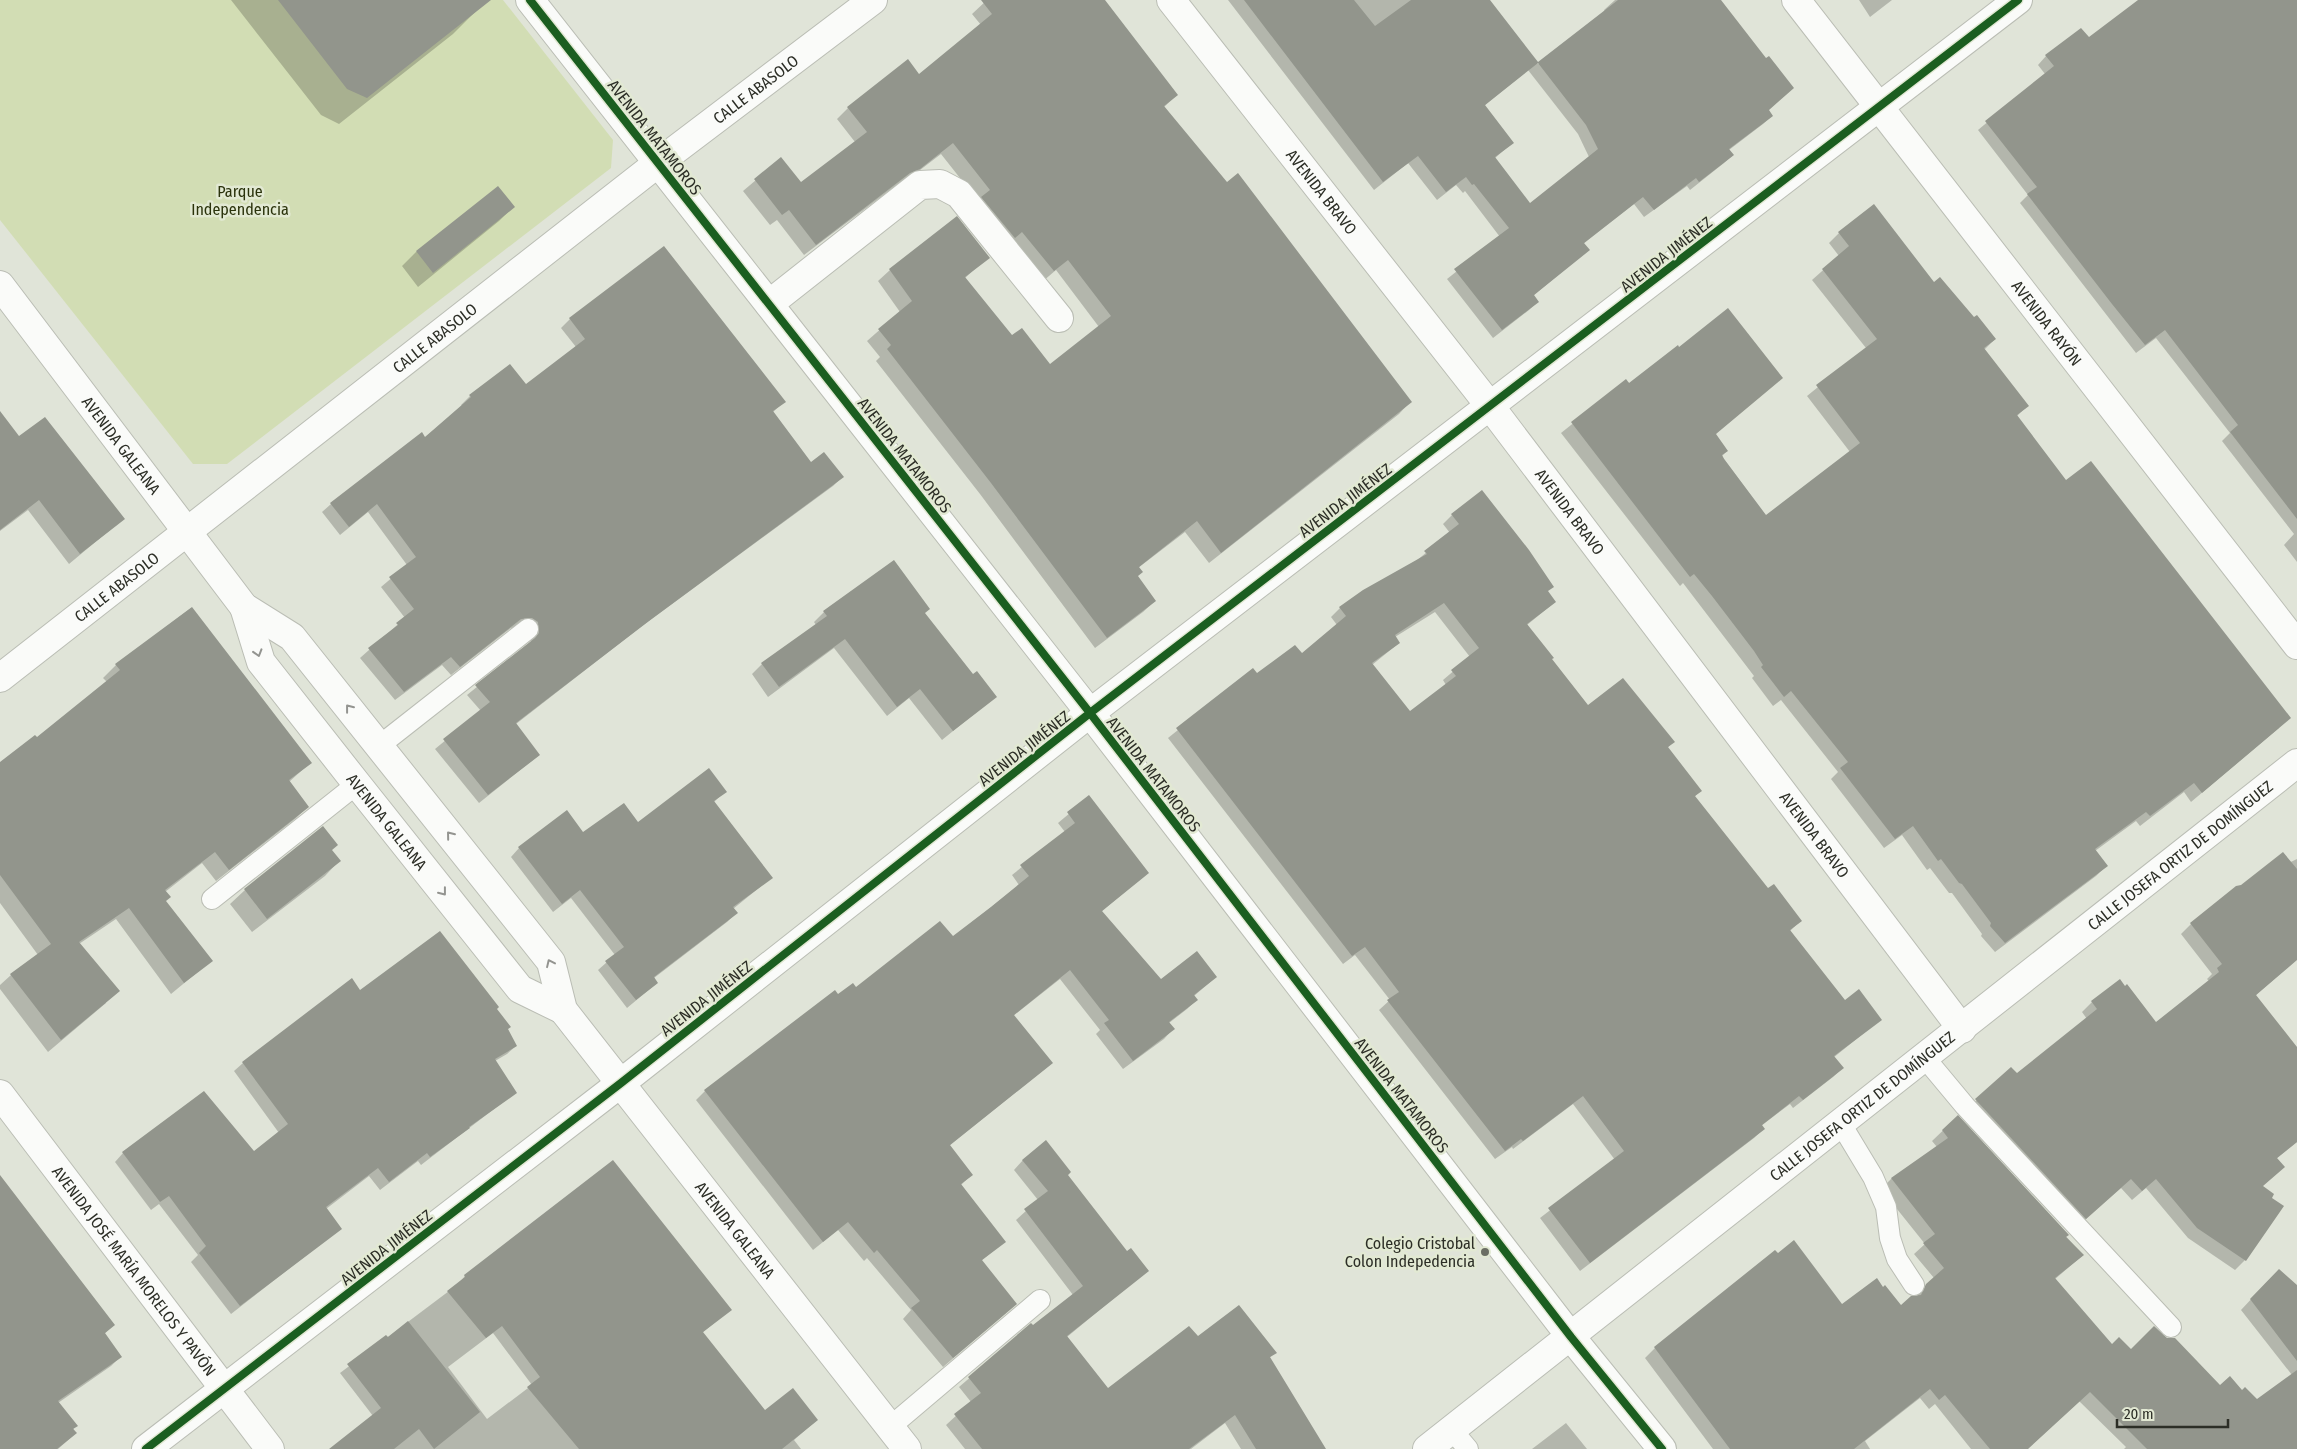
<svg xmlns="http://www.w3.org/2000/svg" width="2297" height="1449" font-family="'Fira Sans Condensed',sans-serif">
	<rect width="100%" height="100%" fill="#e0e4d8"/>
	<path fill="#d2ddb4" d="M0,0H503L613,140L611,168L227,464H193L0,220Z"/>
	<path fill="#0003" fill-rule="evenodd" d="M231,0H473L479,8L453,34L339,124L321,115Z
		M987,0H1103L1177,95L1163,108L1410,402L1399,414L1209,563L1185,532L1138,568L1137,576L1155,601L1143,612L1095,648L980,494L876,361L880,357L867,341L900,312L878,281L890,270L988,257L965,278L1011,336L1050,366L1099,327L1056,270L1042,282L941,154L907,180L898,184L804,255L777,220L770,225L743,191L781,159L801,183L855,142L837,119L848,108L919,75L981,25L972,14Z
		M1228,0H1489L1538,64L1605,12L1604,10L1615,0H1720L1766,60L1793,88L1768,110L1772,116L1763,124L1729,150L1733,155L1724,163L1690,190L1687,186L1644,217L1634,204L1583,244L1588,250L1533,296L1537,302L1529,310L1493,338L1447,279L1500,237L1465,191L1463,193L1456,185L1437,200L1408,163L1374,190ZM1528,70L1578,134L1589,157L1530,204L1494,159L1512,143L1484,106Z
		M1859,0H1892L1870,17Z
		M2140,0H2297V562L2284,545L2294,534L2222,441L2230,433L2156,338L2136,353L2020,203L2028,195L1978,130L2045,74L2038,65L2046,56L2088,39Z
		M513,207L499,221L418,287L402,266L416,252Z
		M1839,233L1933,284L1995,339L1984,350L2027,406L2017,416L2065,481L2279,728L2191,802L2184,792L2140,826L2136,821L2095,851L2106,866L2096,876L1995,952L1981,936L1982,934L1952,893H1949L1930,868L1927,870L1902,835L1884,848L1831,779L1838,772L1781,700L1773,706L1752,678L1754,676L1683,583L1680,586L1561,433L1626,381L1715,435L1727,451L1722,456L1766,516L1850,452L1807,396L1866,348L1812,280L1839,256L1829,243Z
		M570,319L784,402L773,412L811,464L842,477L833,486L638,629L516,724L539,755L479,803L435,749L481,711L467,695L531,643L529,631L523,626L511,628L451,675L442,665L395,700L360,658L405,618L381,587L407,565L368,512L340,535L322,512L331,504L424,438L463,406L461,405L470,396L525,386L576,347L561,328Z
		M0,413L19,438L123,519L69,564L28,510L0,531Z
		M1452,515L1547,592L1555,602L1527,625L1551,659L1588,706L1673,742L1667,748L1700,791L1694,797L1768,890L1800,921L1790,931L1845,1002L1880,1020L1833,1058L1842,1068L1833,1077L1793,1108L1790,1104L1761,1126L1763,1129L1754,1138L1580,1271L1540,1218L1615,1160L1573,1104L1513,1149L1512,1147L1495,1159L1379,1010L1390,1000L1355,955L1343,964L1168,738L1253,670L1257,675L1301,655L1337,625L1331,617L1340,608L1364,591L1416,561L1450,533L1443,524ZM1435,612L1470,657L1443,680L1446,685L1409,713L1372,665L1399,643L1395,637Z
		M893,562L924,614L973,676L995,697L942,740L909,698L887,716L834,648L768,697L752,674L762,664L816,625L814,622L824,612Z
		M191,608L310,763L289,782L307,807L295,819L216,881L202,863L165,892V901L211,961L171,994L116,919L79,944L106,1003L48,1052L0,989V985L11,975L38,955L0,903V764L37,739L107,682L103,678L116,665Z
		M725,791L714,802L771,878L733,909L736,913L727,922L654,978L657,983L627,1008L598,970L615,955L571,898L553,912L511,857L519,848L637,824Z
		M1089,797L1147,873L1101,912L1160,981L1216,977L1194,996L1196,1000L1187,1009L1169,1023L1173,1029L1164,1039L1123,1069L1096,1034L1100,1030L1060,979L1013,1016L1052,1063L949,1146L971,1175L961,1185L1004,1242L981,1261L1006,1313L943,1367L903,1319L911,1310L867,1258L864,1261L838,1230L813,1250L696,1100L705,1091L838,996L856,989L952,938L1019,885L1012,875L1065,832L1058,823Z
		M330,850L339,861L325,876L252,932L230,904L245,890Z
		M2297,859V959L2255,996L2297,1049V1142L2276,1159L2262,1187L2245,1260L2235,1270L2188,1238L2146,1188L2132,1200L2121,1188L2076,1228L1966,1110L2011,1069L2017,1075L2087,1019L2082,1012L2092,1002L2156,1024L2209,981L2207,979L2212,974L2181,934L2191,924L2241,886Z
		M360,992L496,1009L516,1046L507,1054L495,1061L515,1093L421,1165L418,1161L380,1190L369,1176L326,1209L340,1229L231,1314L191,1262L198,1255L159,1204L151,1210L115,1162L123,1153L254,1152L279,1133L234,1071L243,1063Z
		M1957,1117L2083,1255L2054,1280L2112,1345L2131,1350L2220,1387L2242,1391L2257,1401L2292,1375L2241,1310L2269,1280L2297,1286V1449H2124L2126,1447L2079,1401L2027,1449H1971L1935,1404L1929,1409L1920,1398L1865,1441L1870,1449H1713L1645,1358L1655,1348L1842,1306L1900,1307L1916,1297L1934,1278L1914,1254L1925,1244L1881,1189L1891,1179L1937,1147L1932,1141Z
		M1023,1160L1067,1175L1127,1253L1148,1270L1067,1337L1108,1390L1197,1338L1275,1353L1269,1358L1322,1449H1241L1225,1423L1191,1449H965L946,1425L971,1402L959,1387L1031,1325L1033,1326L1073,1295L1016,1220L1038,1200L1014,1170Z
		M0,1177L114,1325L104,1334L120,1357L111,1366L58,1403L76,1433L58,1449H0Z
		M465,1276L730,1310L702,1333L764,1412L817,1420L794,1440L801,1449H336L373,1416L340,1373L457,1285ZM493,1333L532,1385L487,1419L448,1367Z
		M1566,1423L1587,1449H1532Z"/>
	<path fill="#92958c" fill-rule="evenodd" d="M278,0H491L367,98L347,89Z
		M981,0H1105L1178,95L1164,106L1227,182L1238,173L1412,402L1221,553L1197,521L1139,567L1143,572L1138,576L1156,601L1107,638L991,483L887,349L891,345L878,329L912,301L889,269L957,216L990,258L965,277L1012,335L1022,328L1050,364L1111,316L1068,260L1054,271L1022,232L1015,238L981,197L990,190L953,143L920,169L910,173L816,245L789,210L782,215L754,179L781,157L801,182L867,132L847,107L908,59L919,74L992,14Z
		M1244,0H1354L1375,26L1411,0H1490L1538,62L1618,0H1721L1766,58L1769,56L1794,88L1769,110L1773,116L1729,149L1734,155L1699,182L1696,178L1654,210L1643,197L1584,243L1590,250L1534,295L1539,302L1502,330L1454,269L1509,228L1474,184L1472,185L1466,177L1446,192L1418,156L1383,182ZM1538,63L1586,125L1598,149L1530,203L1495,157L1514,143L1485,105Z
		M2138,0H2297V519L2230,432L2238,425L2165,330L2145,345L2112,304L2027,194L2037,187L1985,121L2054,66L2045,55L2081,28L2089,37Z
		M498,186L515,207L433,273L416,251Z
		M1874,204L1934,282L1940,277L1974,317L1977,315L1996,339L1984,348L2029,406L2017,415L2066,480L2091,461L2291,718L2202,793L2194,783L2150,816L2146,812L2095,849L2108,866L2005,943L1990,926L1991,923L1962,884L1959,883L1941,859L1938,861L1913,826L1895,839L1840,768L1848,762L1791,691L1784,697L1761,667L1763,665L1754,651L1712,596L1694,574L1690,577L1571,422L1626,379L1629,383L1678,345L1679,347L1728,308L1783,378L1716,434L1728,451L1722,455L1724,459L1766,515L1860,443L1816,385L1877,339L1822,269L1849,246L1838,232Z
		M664,246L786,402L773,411L811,462L824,452L844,477L649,621L516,723L540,755L488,795L443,739L490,702L475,685L535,638L539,633L538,622L532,618L521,619L460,667L451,657L404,692L368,648L398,625L396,623L414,609L389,577L416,557L377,504L349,527L330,503L422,432L425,437L471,397L469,395L510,364L526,384L585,339L569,318Z
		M0,411L19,436L45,417L125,519L80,554L39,500L0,530Z
		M1482,490L1529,550L1554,587L1548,591L1556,602L1527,624L1554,658L1552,659L1588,705L1623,678L1675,742L1668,747L1702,791L1695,796L1768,888L1774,884L1802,921L1790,930L1845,1000L1859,989L1882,1020L1834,1056L1844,1068L1803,1100L1799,1096L1762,1125L1765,1129L1590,1263L1548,1208L1624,1151L1583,1096L1523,1141L1521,1139L1505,1151L1387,1000L1399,992L1365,947L1352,956L1176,728L1253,668L1257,673L1295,645L1302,653L1346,616L1339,607L1363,590L1427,554L1424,551L1459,524L1451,514ZM1444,603L1479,648L1451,670L1456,676L1410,711L1372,663L1400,643L1395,635Z
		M894,560L930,609L925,613L973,674L977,671L997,697L953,731L920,689L897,707L845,639L779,687L761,663L827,616L823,611Z
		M192,607L312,763L289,780L309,807L229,870L215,852L165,890L171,897L166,901L213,961L184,983L129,908L79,942L120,991L61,1040L10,974L51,944L0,875V762L35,735L37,737L120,670L115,664Z
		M709,768L727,792L714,801L773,878L733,907L738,913L654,977L658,983L636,1000L605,961L624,947L580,890L562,904L518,847L567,810L583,832L624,803L638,822Z
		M1089,795L1149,873L1102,911L1161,979L1197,951L1217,977L1194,995L1198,1000L1169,1022L1175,1029L1133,1061L1104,1023L1109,1020L1070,970L1014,1015L1053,1063L950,1145L973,1175L961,1184L1006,1242L982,1260L1017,1304L953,1358L911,1308L920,1301L877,1250L874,1253L848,1222L823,1242L704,1090L835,990L838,994L853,983L856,987L940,921L953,936L991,907L1029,876L1020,865L1075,823L1067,812Z
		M323,826L338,845L332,850L341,861L267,919L244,889Z
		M2283,852L2297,869V960L2256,995L2297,1047V1142L2277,1158L2285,1167L2263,1186L2274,1194L2272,1198L2284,1206L2246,1261L2197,1228L2156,1179L2142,1191L2131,1179L2086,1219L1975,1099L2011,1067L2017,1073L2097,1009L2091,1001L2120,979L2125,986L2127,984L2156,1022L2219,972L2217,968L2222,964L2190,923L2236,886L2241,885Z
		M440,931L499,1007L497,1009L511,1027L508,1029L517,1046L495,1059L517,1093L469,1127L470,1128L430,1157L427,1153L389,1182L378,1168L326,1207L342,1229L240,1306L199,1253L206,1246L169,1196L160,1202L122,1152L204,1091L254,1151L288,1124L242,1062L352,978L360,990Z
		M1958,1115L2069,1235L2066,1237L2084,1255L2055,1278L2112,1344L2119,1337L2131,1349L2154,1326L2167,1338H2175L2220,1385L2230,1376L2242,1390L2245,1387L2257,1399L2297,1370V1449H2147L2090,1392L2028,1449H1990L1945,1395L1939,1400L1930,1389L1854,1449H1730L1654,1347L1775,1250L1778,1253L1794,1240L1842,1304L1877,1278L1883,1287L1885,1285L1901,1305L1911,1296L1921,1295L1926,1284L1944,1268L1923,1243L1935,1234L1891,1178L1948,1138L1942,1130Z
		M1046,1140L1071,1172L1068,1175L1127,1251L1131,1248L1149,1271L1067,1336L1108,1388L1189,1326L1198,1336L1239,1305L1277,1353L1270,1357L1326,1449H1256L1235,1415L1189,1449H982L954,1414L981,1393L968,1377L1031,1323L1033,1325L1083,1286L1024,1209L1048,1191L1022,1160Z
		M613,1160L732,1310L703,1332L765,1410L793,1388L818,1420L782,1449H579L527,1387L540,1377L502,1326L486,1338L447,1291L465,1277L464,1275Z
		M0,1175L115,1325L105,1333L122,1357L58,1401L78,1426L73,1429L77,1433L57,1449H0Z
		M2279,1269L2297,1285V1361L2250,1299Z
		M408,1321L480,1412L434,1449L419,1429L394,1449H329L381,1408L347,1364L386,1335L388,1337Z"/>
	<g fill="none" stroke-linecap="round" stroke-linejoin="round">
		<defs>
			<path id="lane" d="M379,746L528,629
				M212,899L357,784
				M1925,1058L1965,1106L2171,1327
				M1841,1124L1873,1177L1886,1207L1890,1238L1897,1259L1914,1285
				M890,1427L1040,1300
				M1452,1430L1468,1449"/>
			<g id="street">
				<path d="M530,0L1090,713L1571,1337L1662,1449"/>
				<path id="s1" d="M1171,0L1490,406L1962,1029"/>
				<path id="s2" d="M1796,0L2297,645"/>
				<path d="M769,304L920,185L940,184L959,194L1059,318"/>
				<path id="s3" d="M0,678L658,163L873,0"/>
				<path id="s4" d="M0,1094L270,1449"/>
				<path id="s5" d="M1427,1449L2297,763"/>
			</g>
			<g id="secondary">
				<path id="s6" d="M0,285L244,607L292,637L551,962L563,1010L907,1449"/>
				<path id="s7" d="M244,607L261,662L357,784L520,989L563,1010"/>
				<path d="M146,1449L621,1083L1090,713L2018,0"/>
			</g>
		</defs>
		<use href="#lane" stroke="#babdb4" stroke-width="22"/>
		<use href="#street" stroke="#babdb4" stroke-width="30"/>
		<use href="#secondary" stroke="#babdb4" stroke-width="30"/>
		<use href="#lane" stroke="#fafbf9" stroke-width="20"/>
		<use href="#street" stroke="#fafbf9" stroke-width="28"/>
		<use href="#secondary" stroke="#fafbf9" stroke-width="28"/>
		<defs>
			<path id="cycleway" d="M530,0L1090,713L1571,1337L1662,1449
				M146,1449L621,1083L1090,713L2018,0"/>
		</defs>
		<use href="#cycleway" stroke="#e2e9d3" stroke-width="11"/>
		<use href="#cycleway" stroke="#1b5e20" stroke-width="8"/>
	</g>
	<defs><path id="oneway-chevron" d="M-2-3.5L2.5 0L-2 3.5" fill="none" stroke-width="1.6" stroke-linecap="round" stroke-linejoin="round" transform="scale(1.25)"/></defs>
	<g stroke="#939490">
		<use href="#oneway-chevron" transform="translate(258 653) rotate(73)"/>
		<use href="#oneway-chevron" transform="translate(349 708) rotate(-128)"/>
		<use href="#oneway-chevron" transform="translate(450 835) rotate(-129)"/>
		<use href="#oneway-chevron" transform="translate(443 892) rotate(52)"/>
		<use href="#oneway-chevron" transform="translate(550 963) rotate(-115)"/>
	</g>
	<circle fill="#6b6e64" stroke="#e2e9d3" stroke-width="2" cx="1485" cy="1252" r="5"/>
	<g text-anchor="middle" stroke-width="5" stroke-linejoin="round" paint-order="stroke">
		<g font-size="16" fill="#2c2e26" stroke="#e2e9d3">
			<text dy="6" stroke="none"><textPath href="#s3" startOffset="958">CALLE ABASOLO</textPath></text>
			<text transform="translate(655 137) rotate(52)" y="6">AVENIDA MATAMOROS</text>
			<text dy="6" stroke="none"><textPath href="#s1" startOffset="244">AVENIDA BRAVO</textPath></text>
			<text transform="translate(1666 254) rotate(-38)" y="6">AVENIDA JIMÉNEZ</text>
			<text dy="6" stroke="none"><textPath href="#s2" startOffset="409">AVENIDA RAYÓN</textPath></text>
			<text dy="6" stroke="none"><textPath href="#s3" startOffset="552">CALLE ABASOLO</textPath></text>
			<text dy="6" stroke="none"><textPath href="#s6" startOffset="201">AVENIDA GALEANA</textPath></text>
			<text transform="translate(905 455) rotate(52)" y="6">AVENIDA MATAMOROS</text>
			<text transform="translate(1345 500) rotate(-37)" y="6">AVENIDA JIMÉNEZ</text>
			<text dy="6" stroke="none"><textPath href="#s1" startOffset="649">AVENIDA BRAVO</textPath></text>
			<text dy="6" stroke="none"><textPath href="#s3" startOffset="148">CALLE ABASOLO</textPath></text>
			<text transform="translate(1024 748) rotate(-38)" y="6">AVENIDA JIMÉNEZ</text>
			<text transform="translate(1154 774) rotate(52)" y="6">AVENIDA MATAMOROS</text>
			<text dy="6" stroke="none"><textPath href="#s7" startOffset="261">AVENIDA GALEANA</textPath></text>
			<text dy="6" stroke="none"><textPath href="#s1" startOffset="1054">AVENIDA BRAVO</textPath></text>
			<text dy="6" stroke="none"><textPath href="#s5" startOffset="959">CALLE JOSEFA ORTIZ DE DOMÍNGUEZ</textPath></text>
			<text transform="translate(706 998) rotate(-38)" y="6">AVENIDA JIMÉNEZ</text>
			<text transform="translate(1402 1095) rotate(52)" y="6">AVENIDA MATAMOROS</text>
			<text dy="6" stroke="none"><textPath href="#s5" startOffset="554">CALLE JOSEFA ORTIZ DE DOMÍNGUEZ</textPath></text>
			<text dy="6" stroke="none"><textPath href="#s6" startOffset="1205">AVENIDA GALEANA</textPath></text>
			<text transform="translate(386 1247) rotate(-38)" y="6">AVENIDA JIMÉNEZ</text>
			<text dy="6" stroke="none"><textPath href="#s4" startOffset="222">AVENIDA JOSÉ MARÍA MORELOS Y PAVÓN</textPath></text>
		</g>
		<g font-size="16" fill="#2b330c" stroke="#e2e9d3">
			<text x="240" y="197">Parque<tspan x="240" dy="18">Independencia</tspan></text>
		</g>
		<g font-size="16" fill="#2c2e26" stroke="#e2e9d3" text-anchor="end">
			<text x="1475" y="1249">Colegio Cristobal<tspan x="1475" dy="18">Colon Indepedencia</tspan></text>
		</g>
	</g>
	<path d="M2117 1419v8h111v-8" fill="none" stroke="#2c2e26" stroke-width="2.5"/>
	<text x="2124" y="1419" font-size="15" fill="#2c2e26" stroke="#e2e9d3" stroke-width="4" paint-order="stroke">20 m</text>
</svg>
